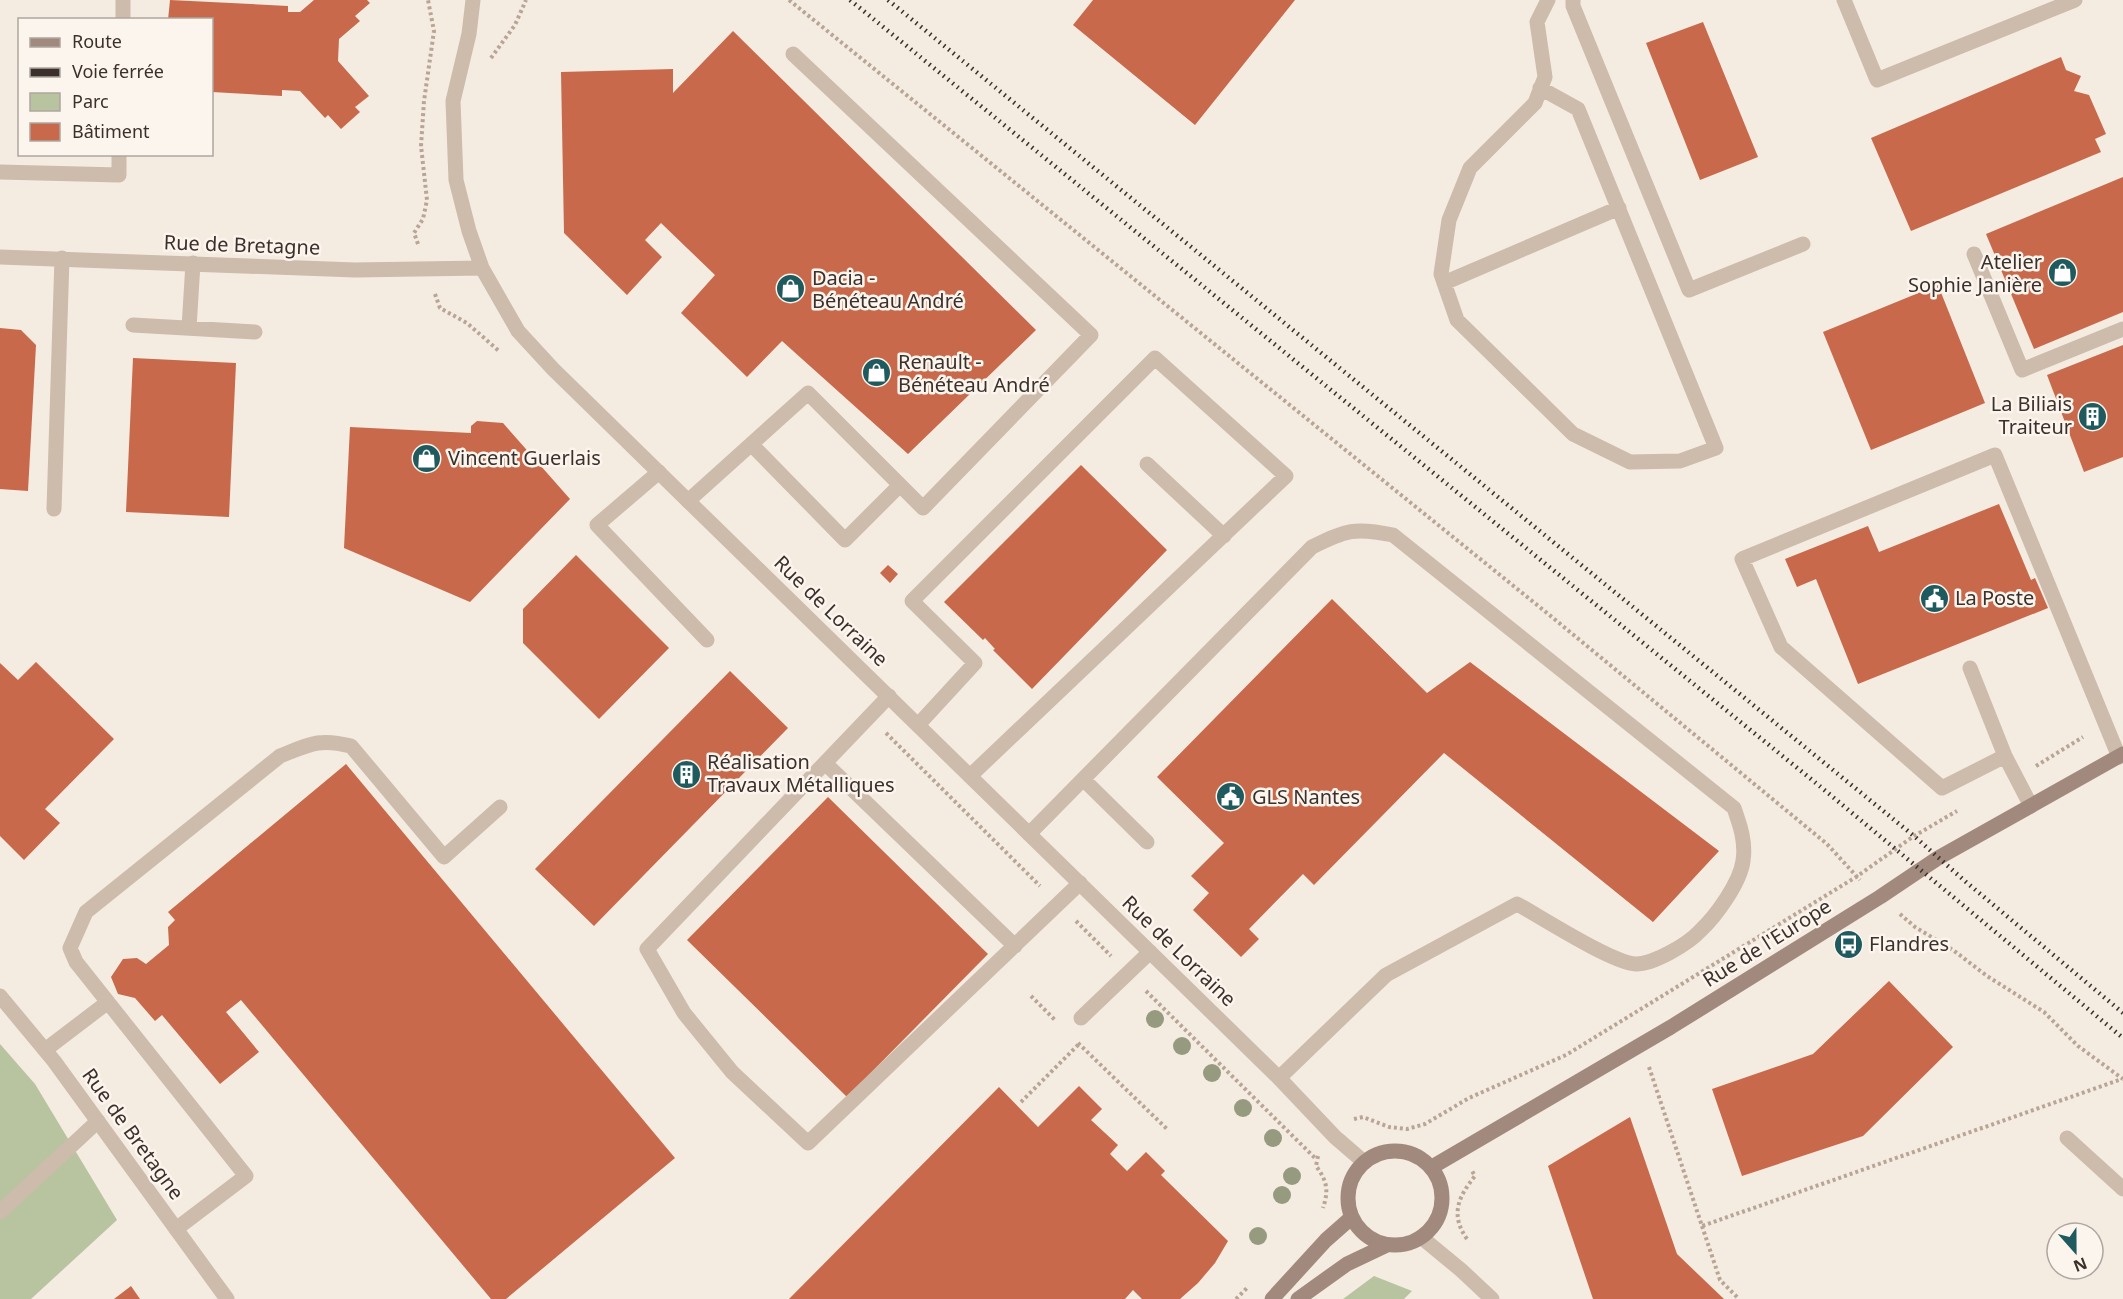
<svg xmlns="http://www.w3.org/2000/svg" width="2123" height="1299" font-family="'Noto Sans',sans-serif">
	<rect width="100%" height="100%" fill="#f4ebe1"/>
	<path fill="#b8c4a0" d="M0,1044L35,1084L117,1220L31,1299H0Z
		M1374,1276L1412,1291L1404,1299H1343Z"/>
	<path fill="#c8694b" d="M170,0L288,6V12H300L314,0H367L370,3L355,16L360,21L339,39L338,61L369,96L355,107L360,112L341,129L328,115L325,118L300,91L282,90V96L212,92V20H168Z
		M1093,0H1295L1195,125L1073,25Z
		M1703,22L1758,157L1700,180L1646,43Z
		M733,31L1036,330L908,454L782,341L747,377L681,313L715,275L661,223L645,240L662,257L627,295L564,233L561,72L673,69V93Z
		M2061,57L2066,70L2081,76L2074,91L2089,95L2106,134L2095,139L2101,152L1911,231L1871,138Z
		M2123,177V312L2034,349L1986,234Z
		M1938,285L1985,403L1871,450L1823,332Z
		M0,328L21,330L36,345L28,491L0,489Z
		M2123,345V457L2084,472L2047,375Z
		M133,358L236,363L229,517L126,512Z
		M477,421L503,423L570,499L470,602L344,548L350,427L471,433V426Z
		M1081,465L1167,550L1032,689L993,650L995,649L985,638L983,640L944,602Z
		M1999,504L2031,580L2035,578L2048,608L1858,684L1816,579L1797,587L1785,559L1868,526L1879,552Z
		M576,555L669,648L599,719L523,643V609Z
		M888,565L898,574L890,583L880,573Z
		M1332,599L1427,693L1470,662L1719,851L1653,922L1444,753L1314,885L1303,874L1249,929L1259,939L1241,957L1193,910L1209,893L1191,876L1224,843L1157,777Z
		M36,662L114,739L45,809L60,823L24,860L0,836V663L18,680Z
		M730,671L788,728L594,926L535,869Z
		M346,764L675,1158L506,1299H491L241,1000L226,1012L259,1052L220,1084L162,1015L155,1021L135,998L118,994L111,977L123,959L137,958L146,964L169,945L168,927L175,920L168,912Z
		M828,797L988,954L847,1097L687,940Z
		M1889,981L1953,1047L1863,1136L1742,1176L1712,1089L1813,1054Z
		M1079,1086L1102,1109L1091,1120L1118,1145L1110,1154L1127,1171L1146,1152L1165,1171L1161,1175L1228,1241L1215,1263L1198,1283L1180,1299H1142L1133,1290L1125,1299H789L999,1087L1038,1127Z
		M1630,1117L1677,1254L1724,1299H1593L1548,1166Z
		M131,1286L140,1299H114Z"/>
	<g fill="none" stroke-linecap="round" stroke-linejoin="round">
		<path stroke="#b9a596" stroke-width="4" stroke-dasharray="3 3" stroke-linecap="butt" d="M789,0L1547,613L1827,844L1860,880
			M491,58L515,25L526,0
			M418,244L414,233L423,219L427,200L421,146L424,101L434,31L428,0
			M435,294L440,308L467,323L499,351
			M886,733L1040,886
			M2036,766L2083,737
			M1900,914L1915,927L1953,950L1987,976L2044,1012L2078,1046L2123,1079
			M1076,921L1111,956
			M1146,991L1316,1159
			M1031,996L1056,1021
			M1078,1043L1167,1129
			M1649,1067L1702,1226L2122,1079
			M1021,1102L1079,1044
			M1354,1119L1363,1117L1389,1127L1407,1129L1425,1124L1469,1098L1566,1055L1856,877L1914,836L1957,811
			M1318,1156L1316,1166C1327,1181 1329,1190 1323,1208
			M1702,1226L1720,1280L1739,1299
			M1467,1239C1450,1215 1458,1197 1475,1176L1472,1171
			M1236,1299L1248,1287"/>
		<path stroke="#cdbbac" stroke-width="15" d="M1573,0V6L1689,290L1803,244
			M1844,0L1877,80L2075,0
			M123,20V0
			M793,54L1091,335L923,508L900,485
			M1540,88L1578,109L1716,448L1680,461L1630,462L1573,434L1457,320L1441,274L1449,220L1470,168L1535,103L1545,77L1537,22L1548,0
			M0,172L119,175V154
			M1974,254L2022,370L2123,329
			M1444,283L1619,208
			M133,325L255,332
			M189,328L193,263
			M1147,464L1224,536
			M659,472L597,525L707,640
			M688,501L808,393L900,485L845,540L751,444
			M54,509L62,258
			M1970,668L2005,756
			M889,696L647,949L684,1013L732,1072L808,1143L1080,883
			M918,725L975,663L912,601L1155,358L1286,476L970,776
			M825,763L1015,946
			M1083,779L1147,842
			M2031,806L2005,756L1942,788L1781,647L1742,559L1995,455L2119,757
			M1029,834L1312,547C1346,530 1355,527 1393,535L1734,808C1740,825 1746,842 1743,861C1740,883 1716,916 1700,931C1688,944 1654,964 1636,964C1612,963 1541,917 1517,904L1386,975L1279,1078
			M1081,1018L1150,952
			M45,1050L108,1002
			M2067,1138L2123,1189
			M0,1212L98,1121
			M176,1229L246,1176L76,962L70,948L86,912L280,756C310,744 319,738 351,746L444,857L500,807"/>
		<path stroke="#cdbbac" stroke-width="15" d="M473,0L469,34L453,101L456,180L469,231L482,268L518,331L553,369L1279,1078L1335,1137L1364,1162
			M0,257L355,270L482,268
			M0,996L54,1061L227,1299
			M1421,1237L1461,1270L1492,1299"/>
		<path stroke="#a18a7d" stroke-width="15" d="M1348 1198a47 47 0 1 1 94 0a47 47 0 1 1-94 0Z
			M1432,1167L1671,1027L1880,897L1938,858L2123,754
			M1272,1299L1326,1240L1351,1218
			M1298,1299L1347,1264L1387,1245"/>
		<path stroke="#3b302b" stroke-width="4.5" stroke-dasharray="1.5 4.5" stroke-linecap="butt" d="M850,0L1822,788L2123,1038
			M888,0L1914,836L1966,882L2123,1013"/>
	</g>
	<g fill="#969b7f">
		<circle cx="1155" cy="1019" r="9"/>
		<circle cx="1182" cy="1046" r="9"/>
		<circle cx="1212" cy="1073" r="9"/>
		<circle cx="1243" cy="1108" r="9"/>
		<circle cx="1273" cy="1138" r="9"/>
		<circle cx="1292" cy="1176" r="9"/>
		<circle cx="1282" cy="1195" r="9"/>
		<circle cx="1258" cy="1236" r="9"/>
	</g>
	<defs>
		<symbol id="shop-disc" viewBox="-11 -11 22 22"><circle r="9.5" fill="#1f5a5e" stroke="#fbf5ee"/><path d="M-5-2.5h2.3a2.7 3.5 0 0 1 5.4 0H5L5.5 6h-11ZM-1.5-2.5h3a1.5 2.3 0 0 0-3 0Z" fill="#fff"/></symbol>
		<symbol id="building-disc" viewBox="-11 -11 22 22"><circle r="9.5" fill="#1f5a5e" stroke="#fbf5ee"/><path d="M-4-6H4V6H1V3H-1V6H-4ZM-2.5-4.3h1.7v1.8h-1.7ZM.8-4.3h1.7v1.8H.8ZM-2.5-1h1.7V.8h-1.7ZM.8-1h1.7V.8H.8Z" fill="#fff"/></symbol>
		<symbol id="civic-disc" viewBox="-11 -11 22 22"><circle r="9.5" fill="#1f5a5e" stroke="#fbf5ee"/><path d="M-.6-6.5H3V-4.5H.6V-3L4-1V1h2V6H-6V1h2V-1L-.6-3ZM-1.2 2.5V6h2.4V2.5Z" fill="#fff"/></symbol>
		<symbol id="bus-disc" viewBox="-11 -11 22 22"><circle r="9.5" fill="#1f5a5e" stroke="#fbf5ee"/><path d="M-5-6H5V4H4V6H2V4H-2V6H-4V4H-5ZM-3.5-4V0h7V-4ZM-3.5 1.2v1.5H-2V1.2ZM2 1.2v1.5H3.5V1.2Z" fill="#fff"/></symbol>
	</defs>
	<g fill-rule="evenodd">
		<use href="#shop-disc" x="2046" y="256" width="33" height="33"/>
		<use href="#shop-disc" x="774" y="272" width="33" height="33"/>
		<use href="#shop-disc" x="860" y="356" width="33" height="33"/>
		<use href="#building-disc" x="2076" y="400" width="33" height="33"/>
		<use href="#shop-disc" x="410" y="442" width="33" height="33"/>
		<use href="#civic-disc" x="1918" y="582" width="33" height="33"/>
		<use href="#building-disc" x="670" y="758" width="33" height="33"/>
		<use href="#civic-disc" x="1214" y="780" width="33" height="33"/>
		<use href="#bus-disc" x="1832" y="928" width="33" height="33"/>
	</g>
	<g text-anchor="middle" stroke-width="5" stroke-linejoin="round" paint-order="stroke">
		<g font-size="20" fill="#3b302b" stroke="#fbf5ee">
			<text transform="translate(242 245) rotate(2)" y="7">Rue de Bretagne</text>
			<text transform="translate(831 611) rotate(44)" y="7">Rue de Lorraine</text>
			<text transform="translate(1767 943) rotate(-32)" y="7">Rue de l'Europe</text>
			<text transform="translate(1179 951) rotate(44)" y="7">Rue de Lorraine</text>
			<text transform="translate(133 1134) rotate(54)" y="7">Rue de Bretagne</text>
		</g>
		<g font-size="20" fill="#3b302b" stroke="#fbf5ee" text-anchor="start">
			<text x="2042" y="269" text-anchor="end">Atelier<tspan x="2042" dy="23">Sophie Janière</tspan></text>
			<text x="812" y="285">Dacia -<tspan x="812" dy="23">Bénéteau André</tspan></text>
			<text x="898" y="369">Renault -<tspan x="898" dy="23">Bénéteau André</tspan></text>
			<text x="2072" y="411" text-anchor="end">La Biliais<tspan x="2072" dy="23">Traiteur</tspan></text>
			<text x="448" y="465">Vincent Guerlais</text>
			<text x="1955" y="605">La Poste</text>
			<text x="707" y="769">Réalisation<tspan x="707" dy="23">Travaux Métalliques</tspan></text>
			<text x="1252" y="804">GLS Nantes</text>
			<text x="1869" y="951">Flandres</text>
		</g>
	</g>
	<rect x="18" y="18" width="195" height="138" fill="#fbf5ee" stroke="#aea6a0" stroke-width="1.5"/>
	<rect x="30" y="38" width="30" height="9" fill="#a18a7d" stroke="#aea6a0" stroke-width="1.5"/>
	<text x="72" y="48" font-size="18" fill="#3b302b">Route</text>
	<rect x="30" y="68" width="30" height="9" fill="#3b302b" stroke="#aea6a0" stroke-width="1.5"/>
	<text x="72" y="78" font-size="18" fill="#3b302b">Voie ferrée</text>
	<rect x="30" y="93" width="30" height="18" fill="#b8c4a0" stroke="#aea6a0" stroke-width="1.5"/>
	<text x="72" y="108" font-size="18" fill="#3b302b">Parc</text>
	<rect x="30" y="123" width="30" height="18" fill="#c8694b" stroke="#aea6a0" stroke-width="1.5"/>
	<text x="72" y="138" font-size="18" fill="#3b302b">Bâtiment</text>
	<g transform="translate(2075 1251) rotate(159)"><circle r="28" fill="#fbf5ee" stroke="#aea6a0" stroke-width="1.5"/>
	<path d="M0-4.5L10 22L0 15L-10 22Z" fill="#1f5a5e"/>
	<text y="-9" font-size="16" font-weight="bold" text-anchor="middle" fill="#3b302b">N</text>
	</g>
</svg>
